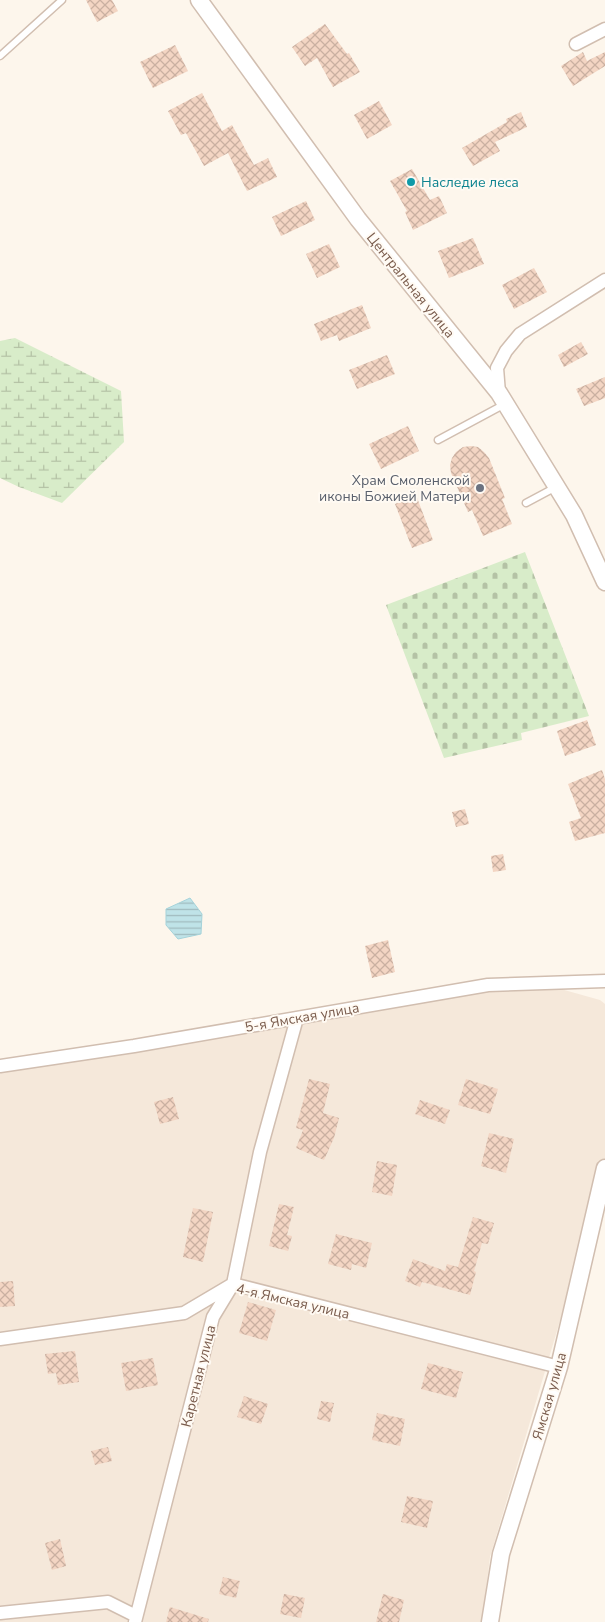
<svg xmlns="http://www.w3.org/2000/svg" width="605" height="1622" font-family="'Nunito Sans',sans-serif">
	<defs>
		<pattern id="wetland-marsh" width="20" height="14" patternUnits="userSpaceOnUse" patternTransform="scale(1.25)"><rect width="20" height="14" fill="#d8ecc9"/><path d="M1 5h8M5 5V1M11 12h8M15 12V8" fill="none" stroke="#b4c2a5"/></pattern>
		<pattern id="cemetery-stones" width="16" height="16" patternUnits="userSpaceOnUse" patternTransform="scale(1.25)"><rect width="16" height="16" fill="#d8ecc9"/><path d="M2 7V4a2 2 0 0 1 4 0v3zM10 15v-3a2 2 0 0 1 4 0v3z" fill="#b4c2a5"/></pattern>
		<pattern id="water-rules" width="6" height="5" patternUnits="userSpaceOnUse" patternTransform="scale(1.25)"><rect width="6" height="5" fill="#bfe3e8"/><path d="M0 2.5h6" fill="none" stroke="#a0bbbe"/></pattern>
		<pattern id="building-cross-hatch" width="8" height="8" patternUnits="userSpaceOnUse" patternTransform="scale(1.25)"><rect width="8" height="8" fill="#f3d5c3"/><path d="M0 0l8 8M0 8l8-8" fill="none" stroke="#cab0a1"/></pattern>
	</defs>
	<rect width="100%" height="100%" fill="#fdf6ec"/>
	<path fill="#f5e8da" d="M550,986L600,1000L605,1004V1159L596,1199L490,1557L482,1622H0V1071L489,988Z"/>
	<path fill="url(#wetland-marsh)" d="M15,338L121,391L124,442L62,503L19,487L0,478V341Z"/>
	<path fill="url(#cemetery-stones)" d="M525,552L589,716L521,733L522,740L444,758L386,605Z"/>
	<path fill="url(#water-rules)" stroke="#a5d3da" d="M190,898L202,914L201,934L178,939L166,925V909Z"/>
	<path fill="url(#building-cross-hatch)" d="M86,0H112L118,11L97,22Z
		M325,24L347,54L349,53L360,72L333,87L317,58L305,66L292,47Z
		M175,45L188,71L153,88L140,62Z
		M583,52L587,61L605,52V66L573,86L561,66Z
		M202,93L222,131L232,125L254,165L268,158L277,177L247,191L228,153L204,166L186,133L181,135L168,111Z
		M379,101L392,125L367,139L354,115Z
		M521,112L527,127L495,142L500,151L473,166L462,148L507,122L506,119Z
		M412,169L430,200L439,196L447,213L413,230L405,212L407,211L390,181Z
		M306,201L315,220L281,236L272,217Z
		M473,238L484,264L449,278L438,251Z
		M329,244L340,267L317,278L306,254Z
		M534,268L547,292L514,309L502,285Z
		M362,305L371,328L339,341L337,335L321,341L314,324Z
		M581,342L588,354L564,367L558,355Z
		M387,355L395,374L357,389L349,370Z
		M605,377V398L584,406L576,389Z
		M408,426L419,451L381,469L369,444Z
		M471,446L478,447L484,452L489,458L505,498L502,499L512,524L483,536L472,510L468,512L451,473L450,465L452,458L456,452L463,447Z
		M416,495L433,540L412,548L395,504Z
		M587,720L596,745L565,756L557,731Z
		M602,770L605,779V833L575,841L569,822L581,818L568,784Z
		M465,809L469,824L456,827L452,812Z
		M503,854L506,870L493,872L491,856Z
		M388,940L395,972L372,978L365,946Z
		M309,1079L330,1084L323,1113L339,1118L334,1138L324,1160L296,1148L303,1130L296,1128Z
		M466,1079L498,1089L490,1114L458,1105Z
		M173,1097L179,1119L160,1124L154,1102Z
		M420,1100L450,1110L445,1124L415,1114Z
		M489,1133L514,1139L506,1173L481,1166Z
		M377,1161L397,1165L392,1196L372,1192Z
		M279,1204L294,1207L287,1235L292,1236L288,1251L269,1246Z
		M193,1208L213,1212L203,1262L183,1257Z
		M473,1217L494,1223L488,1244L482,1243L474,1271L476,1272L470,1295L422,1282L420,1287L405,1281L413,1259L445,1271L447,1264L458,1267Z
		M336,1234L372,1243L366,1268L352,1264L351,1270L328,1264Z
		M13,1281L15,1306L0,1307V1282Z
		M248,1302L276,1310L267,1341L239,1333Z
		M75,1351L79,1382L58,1385L56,1373L48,1374L45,1354Z
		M153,1358L158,1385L126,1391L121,1363Z
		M428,1363L463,1372L456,1398L421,1389Z
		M244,1396L268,1404L261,1424L237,1417Z
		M321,1401L334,1403L330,1422L317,1419Z
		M377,1413L405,1419L400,1446L372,1440Z
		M108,1447L112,1461L95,1465L91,1451Z
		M407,1496L433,1501L427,1528L401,1522Z
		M60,1539L66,1566L52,1570L45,1543Z
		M223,1577L240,1581L236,1598L219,1594Z
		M284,1594L305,1598L301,1618L280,1614Z
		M383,1594L404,1600L399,1622H376Z
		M170,1607L209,1619L208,1622H166Z"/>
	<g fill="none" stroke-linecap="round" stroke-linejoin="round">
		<defs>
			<path id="service" d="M0,56L62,0
				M438,440L505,404
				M526,503L556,487"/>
			<path id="minor" d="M576,44L605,29
				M499,393L497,368L506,351L520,334L605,280
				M0,1066L134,1046L488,985L605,981
				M0,1339L184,1313L233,1284L559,1367
				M0,1613L108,1602L136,1616
				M135,1622L213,1317L233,1284L260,1152L297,1018"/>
			<path id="tertiary" d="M199,0L358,219L499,393L574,515L605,582
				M490,1622L501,1554L559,1367L605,1168"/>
		</defs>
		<use href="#service" stroke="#d1beb0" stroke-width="9"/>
		<use href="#minor" stroke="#d1beb0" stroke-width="15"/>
		<use href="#tertiary" stroke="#d1beb0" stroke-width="19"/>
		<use href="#service" stroke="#fff" stroke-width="6"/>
		<use href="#minor" stroke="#fff" stroke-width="12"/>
		<use href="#tertiary" stroke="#fff" stroke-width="16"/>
	</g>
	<circle fill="#0f9aa8" stroke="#fffaf3" stroke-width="2" cx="411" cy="182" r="5"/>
	<circle fill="#6b7280" stroke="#fffaf3" stroke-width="2" cx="480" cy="488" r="5"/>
	<g text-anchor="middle" stroke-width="4" stroke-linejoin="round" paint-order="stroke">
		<g font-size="14" fill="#0d838f" stroke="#fffaf3" text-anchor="start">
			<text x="421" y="187">Наследие леса</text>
		</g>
		<g font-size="14" fill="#7a5c4d" stroke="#fffaf3">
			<text transform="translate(411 285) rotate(51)" y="5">Центральная улица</text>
			<text transform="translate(302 1017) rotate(-10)" y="5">5-я Ямская улица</text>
			<text transform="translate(293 1301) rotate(13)" y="5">4-я Ямская улица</text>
			<text transform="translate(198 1376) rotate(-76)" y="5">Каретная улица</text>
			<text transform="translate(549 1396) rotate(-74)" y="5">Ямская улица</text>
		</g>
		<g font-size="14" fill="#5b616d" stroke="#fffaf3" text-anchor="end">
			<text x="470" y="485">Храм Смоленской<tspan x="470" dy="16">иконы Божией Матери</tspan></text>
		</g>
	</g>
</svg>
